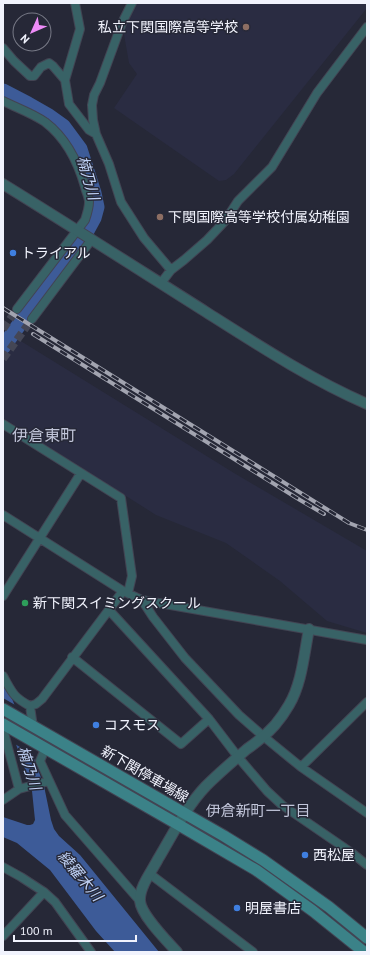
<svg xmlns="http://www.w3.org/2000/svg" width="370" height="955" font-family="'PT Sans','Noto Sans JP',sans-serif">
	<rect width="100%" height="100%" fill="#262837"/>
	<path fill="#2a2c42" d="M132,3H367V8L234,174L226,180L219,181L114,108L137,74L129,63L122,23Z
		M3,330L234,473L367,551V633L327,621L280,581L226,543L156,515L3,418Z"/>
	<path fill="#3d5b98" d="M3,682L13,701L44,786L51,820L54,829L59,836L80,855L159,952H115L96,931L50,870L17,843L3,837V817L27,825H30L33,824L35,820L32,791L22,760L3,711Z"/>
	<path fill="#262837" d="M3,698L17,706L34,755L13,743L3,716Z"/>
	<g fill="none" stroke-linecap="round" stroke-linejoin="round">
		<path stroke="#3d5b98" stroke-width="15" d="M3,91L28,104L49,116L63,126L80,149L94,193L97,207L94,218L88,229L3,347"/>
		<path stroke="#444655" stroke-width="8" stroke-dasharray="8 4" stroke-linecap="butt" d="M3,329L17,309
			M3,359L32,319"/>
		<defs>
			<path id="minor" d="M75,3L80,29L65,80L69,104L89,130L96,134
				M132,3L122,23L100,83L94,95L92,105L93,120L96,134L109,164L121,202L144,238L171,270
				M3,48L14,61L30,76H34L41,67L49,63L53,66L65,80
				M3,101C17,108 32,113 45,122C66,138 78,162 85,187C86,192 89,197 89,202C89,208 87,214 85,220L17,309
				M161,283L171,270L184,260L207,240L225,221L238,201L272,167L317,93L367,27
				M32,319L92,239
				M3,424L121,498L132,576L128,593
				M3,515L123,591L142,600L367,640
				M3,596L81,473
				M142,600L153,617L185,658L239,715L263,736L301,767L367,813
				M109,610L209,719L238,757L267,791L282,805L352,853L367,865
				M72,657L181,744L209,719
				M3,676C12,692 13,697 30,706L36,704L42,699L123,591
				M30,706L33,727
				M3,729L19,789
				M45,749L40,761L65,815L140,901
				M301,767L367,702
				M3,800L19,789L49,781
				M3,867L21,877L44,892L55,902L91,952
				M150,874L253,952
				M3,936L44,892"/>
			<path id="tertiary" d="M3,184C71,226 138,269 206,312C258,345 310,379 367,404
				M177,952C167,941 141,915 140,901C139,887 152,871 158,859C173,834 186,807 206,786C219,773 233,761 247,749C257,742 267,734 275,725C280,719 285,712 289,705C302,683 304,654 309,629"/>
			<path id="secondary" d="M3,709L224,836L263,860L329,907L367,938
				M3,724L179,825L256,870L313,911L364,952"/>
		</defs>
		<use href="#minor" stroke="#424453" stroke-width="10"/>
		<use href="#tertiary" stroke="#424453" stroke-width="12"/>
		<use href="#secondary" stroke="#424453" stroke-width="13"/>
		<use href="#minor" stroke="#386266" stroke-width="8"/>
		<use href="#tertiary" stroke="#386266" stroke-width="10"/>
		<use href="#secondary" stroke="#3b8288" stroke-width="11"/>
		<defs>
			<path id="rail" d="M3,308L349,523L367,530
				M33,334L300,500L324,514"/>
		</defs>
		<use href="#rail" stroke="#a2a4b0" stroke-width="4"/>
		<use href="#rail" stroke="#262837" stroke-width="2.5" stroke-dasharray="8" stroke-linecap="butt"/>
	</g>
	<g fill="#8d6e63" stroke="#262837" stroke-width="1.5">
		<circle cx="246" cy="27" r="4"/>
		<circle cx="160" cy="217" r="4"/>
	</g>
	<g fill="#3f7fe0" stroke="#262837" stroke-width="1.5">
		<circle cx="13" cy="253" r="4"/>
		<circle cx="96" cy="725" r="4"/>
		<circle cx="305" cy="855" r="4"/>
		<circle cx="237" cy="908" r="4"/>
	</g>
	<circle fill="#2e9e5b" stroke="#262837" stroke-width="1.5" cx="25" cy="603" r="4"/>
	<g text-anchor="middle" stroke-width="3" stroke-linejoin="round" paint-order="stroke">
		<g font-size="14" fill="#f1f3fd" stroke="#262837" text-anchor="start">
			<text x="238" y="32" text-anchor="end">私立下関国際高等学校</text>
			<text x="168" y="222">下関国際高等学校付属幼稚園</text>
			<text x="21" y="258">トライアル</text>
			<text x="33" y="608">新下関スイミングスクール</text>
			<text x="104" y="730">コスモス</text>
			<text x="313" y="860">西松屋</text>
			<text x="245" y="913">明屋書店</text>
		</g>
		<g font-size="14" fill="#f1f3fd" stroke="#262837">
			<text transform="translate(145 774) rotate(30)" y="5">新下関停車場線</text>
		</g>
		<g font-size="15" font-style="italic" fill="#bfd1f5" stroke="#262837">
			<text transform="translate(88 178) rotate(74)" y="5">楠乃川</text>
			<text transform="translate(29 768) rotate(72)" y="5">楠乃川</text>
			<text transform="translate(80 876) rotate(50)" y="5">綾羅木川</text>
		</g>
		<g font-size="15" fill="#c1c5d9" stroke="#262837">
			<text x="258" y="816">伊倉新町一丁目</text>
		</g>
		<g font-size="16" fill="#c1c5d9" stroke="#262837">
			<text x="44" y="441">伊倉東町</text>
		</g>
	</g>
	<rect width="370" height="955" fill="none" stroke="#f1f3fd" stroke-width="8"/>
	<g transform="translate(32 32) rotate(225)"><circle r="19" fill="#262837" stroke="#777986"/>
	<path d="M0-3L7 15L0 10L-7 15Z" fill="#ee8cf8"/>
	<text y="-6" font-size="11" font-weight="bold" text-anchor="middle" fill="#f1f3fd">N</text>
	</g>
	<path d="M14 935v6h122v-6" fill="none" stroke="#f1f3fd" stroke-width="2"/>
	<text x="20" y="935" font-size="12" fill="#f1f3fd" stroke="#262837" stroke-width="3" paint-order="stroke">100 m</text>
</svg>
